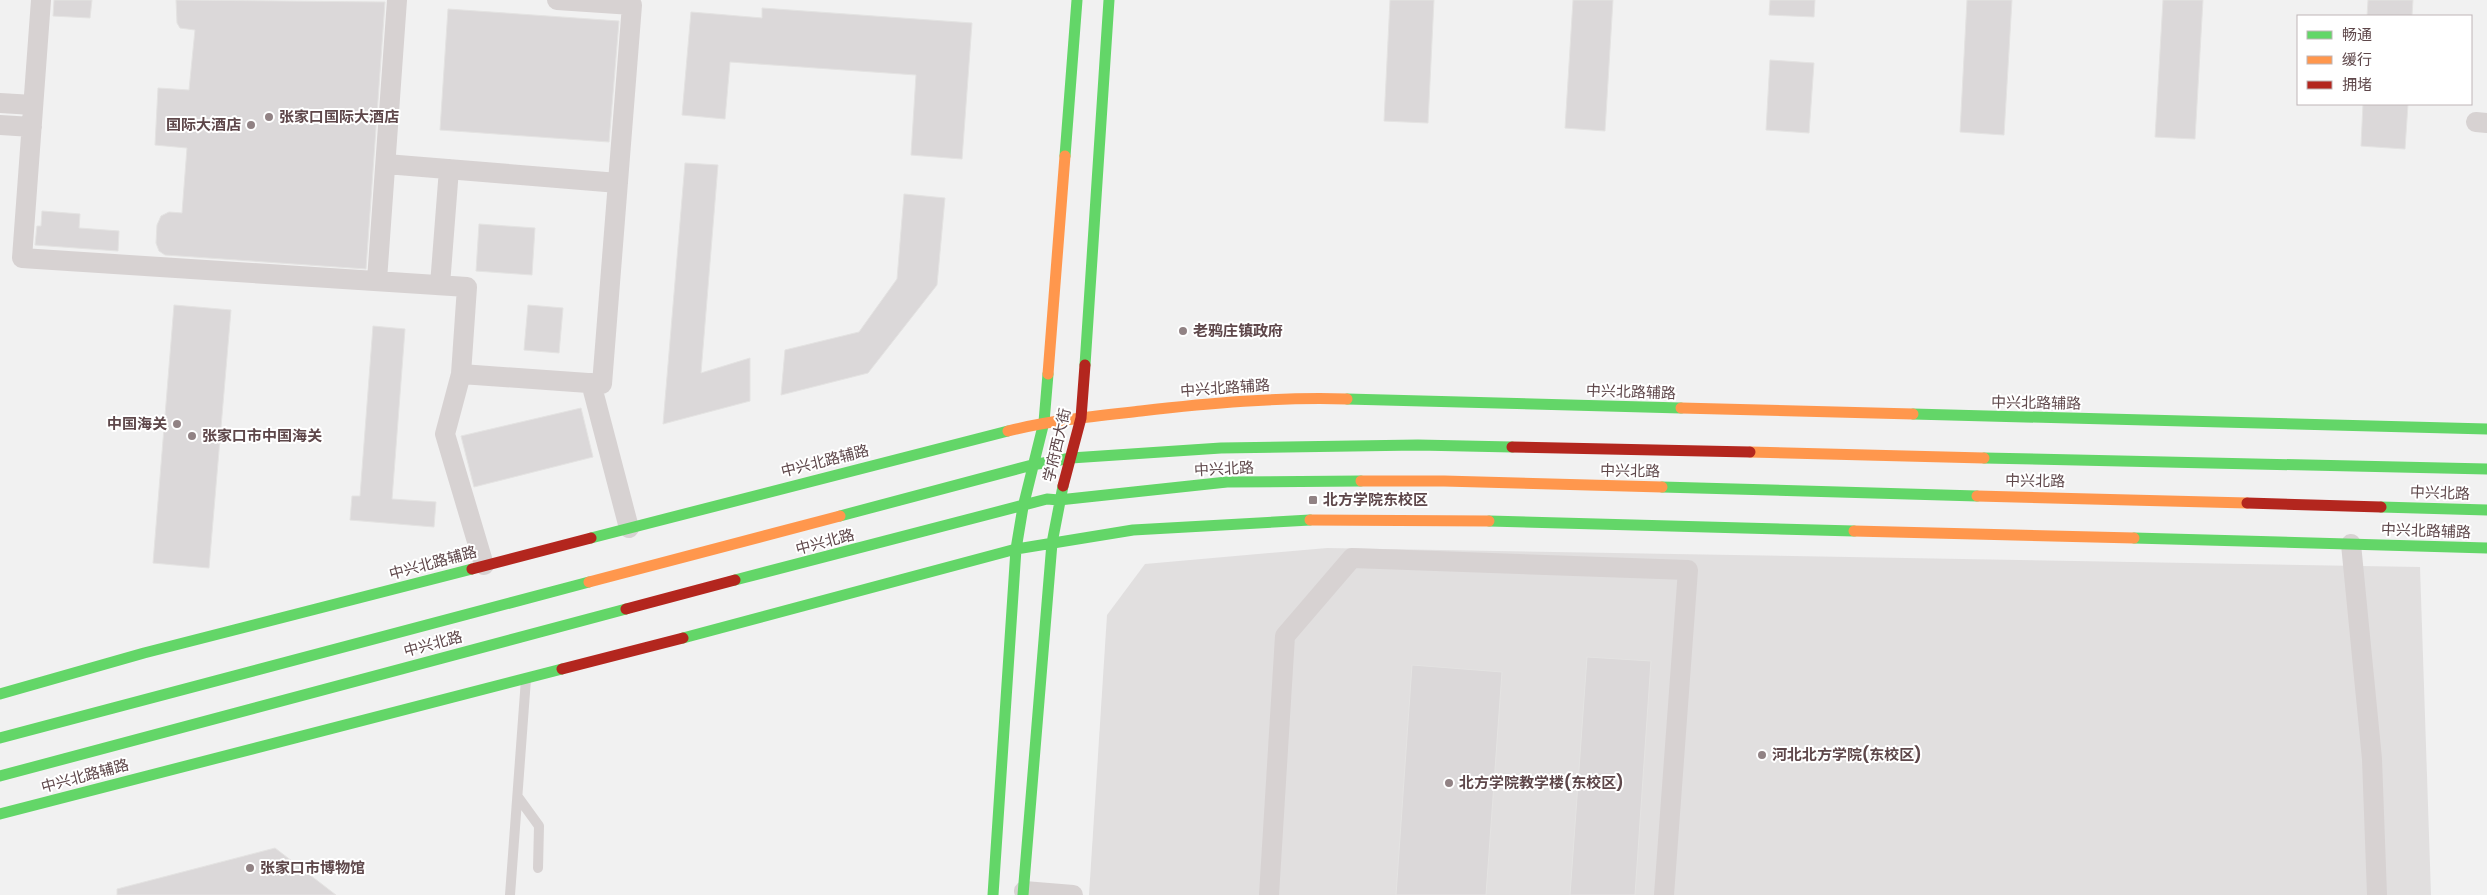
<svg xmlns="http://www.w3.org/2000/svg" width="2487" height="895" font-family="Poppins,'Noto Sans SC',sans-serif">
	<rect width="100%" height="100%" fill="#f1f1f1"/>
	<path fill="#e1dfdf" d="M1327,548L2420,567L2431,895H1089L1107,615L1145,564Z"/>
	<path fill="#dbd8d9" stroke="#e4e3e2" d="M54,0H92L90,18L53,16Z
		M176,0L385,2L366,269L165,255L159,251L156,243L157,225L161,216L169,212L182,213L187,148L155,145L158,88L189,90L195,30L180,28L177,23Z
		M1390,0H1434L1428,123L1384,121Z
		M1573,0H1613L1605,131L1565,128Z
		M1770,0H1815L1814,17L1769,15Z
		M1967,0H2012L2004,135L1960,132Z
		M2163,0H2203L2195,139L2155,137Z
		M2368,0H2413L2412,16H2367Z
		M762,8L972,23L962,159L911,155L916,75L730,62L725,119L682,115L691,12L762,18Z
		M448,9L619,21L609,142L440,130Z
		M1770,60L1814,63L1809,133L1766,130Z
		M2363,104H2408L2405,149L2361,146Z
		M685,163L718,165L701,373L750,358V401L663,424Z
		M904,194L945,198L937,285L868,373L781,395L785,350L859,332L897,279Z
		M42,211L80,214L79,228L119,231L118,251L35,245L37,226H41Z
		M479,224L535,228L532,275L476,271Z
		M174,305L231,310L209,568L153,563Z
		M528,305L563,308L559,353L524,350Z
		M373,326L405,329L392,499L436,502L434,527L350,520L352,496H360Z
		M581,408L593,457L474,487L461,436Z
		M1587,657L1651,661L1635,895H1570Z
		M1412,665L1502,672L1486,895H1396Z
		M275,848L336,895H117V889Z"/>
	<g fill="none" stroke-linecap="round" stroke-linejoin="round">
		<path stroke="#d7d2d2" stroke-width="10" d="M518,797L539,826L538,868
			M510,895L526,679"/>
		<path stroke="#d7d2d2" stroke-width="20" d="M41,0L22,258L467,287L461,374L445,434L484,565
			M0,103L33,105
			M2476,122L2487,123
			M0,125L32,127
			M386,164L618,183
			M377,280L397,0
			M440,285L449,169
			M461,374L602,384L632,5L557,0
			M591,383L629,528
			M2351,544L2372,759L2377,895
			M1024,891L1073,895
			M1269,895L1285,636L1352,558L1688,570L1664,895"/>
		<path stroke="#63d668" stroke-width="11" d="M1065,156L1077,0
			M1085,365L1109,0
			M1347,399L1681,408
			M1913,414L2487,429
			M1984,458L2487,469
			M1662,487L1977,496
			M2381,507L2487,510
			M840,516L1032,465L1071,458L1221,448L1418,445L1512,447
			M1489,521L1854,531
			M591,538L1008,431
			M2134,538L2487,548
			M735,580L1047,499L1059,500L1227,482L1361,481
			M683,638L1016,549L1133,530L1310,520
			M0,694L144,653L472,569
			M0,738L589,582
			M0,776L626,609
			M0,814L562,669
			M993,895L1016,549L1023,507L1044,422L1048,374
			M1023,895L1052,543L1063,486"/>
		<path stroke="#ff974d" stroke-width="11" d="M1048,374L1065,156
			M1681,408L1913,414
			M1008,431C1052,420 1096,416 1141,411C1210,403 1277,397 1347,399
			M1750,452L1984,458
			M1361,481H1444L1662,487
			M1977,496L2247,503
			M1310,520L1489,521
			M1854,531L2134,538
			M589,582L840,516"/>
		<path stroke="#b3261e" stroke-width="11" d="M1512,447L1750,452
			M1063,486L1081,418L1085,365
			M2247,503L2381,507
			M472,569L591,538
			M626,609L735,580
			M562,669L683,638"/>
	</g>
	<g fill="#918284" stroke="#fff" stroke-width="2">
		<circle cx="269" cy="117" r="5"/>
		<circle cx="251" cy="125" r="5"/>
		<circle cx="1183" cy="331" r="5"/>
		<circle cx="177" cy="424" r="5"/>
		<circle cx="192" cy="436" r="5"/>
		<rect x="1308" y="495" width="10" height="10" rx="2.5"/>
		<circle cx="1762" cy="755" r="5"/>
		<circle cx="1449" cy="783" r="5"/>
		<circle cx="250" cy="868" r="5"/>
	</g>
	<g text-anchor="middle" stroke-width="4" stroke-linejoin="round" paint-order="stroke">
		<g font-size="15" font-weight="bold" fill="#5e474a" stroke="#fff" text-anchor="start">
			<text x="279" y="122">张家口国际大酒店</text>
			<text x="241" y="130" text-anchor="end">国际大酒店</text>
			<text x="1193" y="336">老鸦庄镇政府</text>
			<text x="167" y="429" text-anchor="end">中国海关</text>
			<text x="202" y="441">张家口市中国海关</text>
			<text x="1323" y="505">北方学院东校区</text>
			<text x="1772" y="760">河北北方学院(东校区)</text>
			<text x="1459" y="788">北方学院教学楼(东校区)</text>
			<text x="260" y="873">张家口市博物馆</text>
		</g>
		<g font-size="15" fill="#5e474a" stroke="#fff">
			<text transform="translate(1225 388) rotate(-4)" y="5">中兴北路辅路</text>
			<text transform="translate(1631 392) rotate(2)" y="5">中兴北路辅路</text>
			<text transform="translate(2036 403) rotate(1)" y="5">中兴北路辅路</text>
			<text transform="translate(1057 445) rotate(-77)" y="5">学府西大街</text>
			<text transform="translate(825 461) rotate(-14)" y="5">中兴北路辅路</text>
			<text transform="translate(1224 469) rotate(-3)" y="5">中兴北路</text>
			<text transform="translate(1630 471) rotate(1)" y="5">中兴北路</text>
			<text transform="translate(2035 481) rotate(1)" y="5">中兴北路</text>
			<text transform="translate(2440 493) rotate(2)" y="5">中兴北路</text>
			<text transform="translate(2426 531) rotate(2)" y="5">中兴北路辅路</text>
			<text transform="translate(825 542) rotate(-15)" y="5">中兴北路</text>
			<text transform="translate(433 563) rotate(-15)" y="5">中兴北路辅路</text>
			<text transform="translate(433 644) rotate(-15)" y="5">中兴北路</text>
			<text transform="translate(85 776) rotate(-15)" y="5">中兴北路辅路</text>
		</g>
	</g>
	<rect x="2297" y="15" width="175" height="90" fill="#ffffff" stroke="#bfb5b7"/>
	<rect x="2307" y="31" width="25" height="8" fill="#63d668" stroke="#bfb5b7"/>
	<text x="2342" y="40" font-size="15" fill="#5e474a">畅通</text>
	<rect x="2307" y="56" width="25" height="8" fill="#ff974d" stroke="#bfb5b7"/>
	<text x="2342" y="65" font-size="15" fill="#5e474a">缓行</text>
	<rect x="2307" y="81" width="25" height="8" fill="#b3261e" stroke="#bfb5b7"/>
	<text x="2342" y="90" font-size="15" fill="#5e474a">拥堵</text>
</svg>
